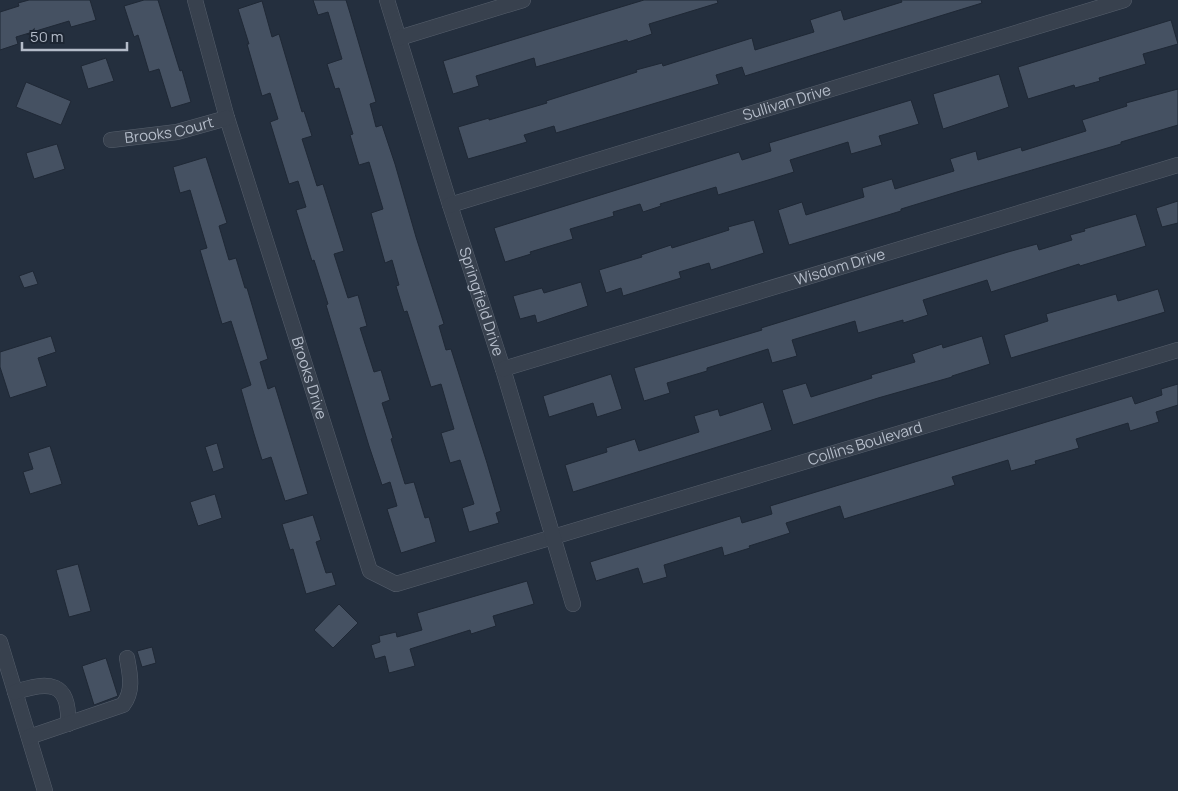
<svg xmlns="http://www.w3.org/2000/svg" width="1178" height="791" font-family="Manrope,sans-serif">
	<rect width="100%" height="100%" fill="#242f3e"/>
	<path fill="#455162" stroke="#1f2835" d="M29,0H90L96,20L71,27L69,21L16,37L18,44L0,50V12L19,6L18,3Z
		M144,0H158L180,71L182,70L191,102L171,108L159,69L149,72L138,35L134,37L124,6Z
		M313,0H346L350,13L376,102L370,104L376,127L382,125L395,164L416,237L444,324L439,326L446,350L451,349L487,463L501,511L496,513L499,523L469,532L462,508L474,504L460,460L450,463L441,433L454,429L441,384L431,387L407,311L404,312L396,286L399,285L392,260L385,263L371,213L383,209L369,162L359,165L350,135L353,134L339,88L335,89L327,64L342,59L328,12L318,15Z
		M644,0H717L718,3L649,24L652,34L628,42L627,40L536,67L534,58L476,76L479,86L453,94L443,61Z
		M901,0H981L982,3L745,76L742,67L716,75L719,84L556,133L554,126L524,135L527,142L468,159L458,127L489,118V120L547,103L546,101L637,72L636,70L662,63L663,66L752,38L755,50L814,32L810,20L841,10L844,20L902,2Z
		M262,1L272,37L279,34L302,112L304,111L312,136L302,139L317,186L323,184L344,251L334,254L348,298L358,295L367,326L360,328L374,372L381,370L390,400L382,403L393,438L391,439L405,484L414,482L425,518L429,517L436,542L401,553L387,509L397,506L390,482L382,485L369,446L326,305L328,304L314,260L312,261L296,210L306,207L298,181L289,184L270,122L278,119L270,93L262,96L247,44H249L238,9Z
		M1171,20L1178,44L1143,54L1146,64L1099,78L1100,81L1075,88L1074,85L1028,99L1018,67Z
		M106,58L114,81L88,89L81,66Z
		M999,74L1009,107L943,129L933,94Z
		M26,82L71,101L61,125L16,107Z
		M1178,89V125L1121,142V144L960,191L901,209V211L789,245L778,210L802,202L806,215L864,197L862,188L892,179L895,189L954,171L950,159L976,151L978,160L1021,147L1022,151L1086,131L1082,120L1127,106L1126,103Z
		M911,100L919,124L879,136L882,145L851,154L848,142L790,160L794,172L768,180L718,195L716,187L660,204L661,206L643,212L640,204L613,212L614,216L570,229L573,239L530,252L531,254L505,262L494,228L739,152L742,160L771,151L769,143Z
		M57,144L65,169L34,179L26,153Z
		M206,157L227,223L219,226L229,260L236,258L245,288H247L268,359L260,362L268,389L275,386L308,494L285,501L271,457L262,460L254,434L241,389L251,385L231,321L222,324L200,250L207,248L190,190L180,193L173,167Z
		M1178,201V223L1162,227L1156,208Z
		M1136,214L1146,246L1080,266L1079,264L991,292L987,280L923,300L928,315L903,323V320L858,333L855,321L792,340L797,356L772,363L768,349L707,368V371L667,383L670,393L644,401L634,368L762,330L761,328L1008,252L1037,244L1039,250L1072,240L1070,235L1085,231L1084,229Z
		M754,220L764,253L711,270L709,263L679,272L681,278L623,296L621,288L606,293L599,270L642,257L641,255L671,245L672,248L729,230L728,227Z
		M33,271L38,284L24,288L19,276Z
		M581,282L588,306L537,323L535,315L520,319L513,296L542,288L544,293Z
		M1158,289L1165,312L1011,358L1004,335L1048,321L1046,314L1116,294L1118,301Z
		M51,336L56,352L38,358L47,386L10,398L0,367V352Z
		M982,336L990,364L952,376V377L878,398L793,425L782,390L806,383L811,397L872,378L871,375L915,362L912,354L942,344L943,348Z
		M611,374L622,409L597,417L593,403L549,417L543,396Z
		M1178,384V405L1156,412L1159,422L1130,431L1128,423L1076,439L1079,448L1035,461L1036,464L1011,471L1008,460L952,477L955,485L844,519L840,506L786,523L790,533L749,546L750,548L724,556L722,547L664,565L667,577L643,584L638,568L596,581L590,562L740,516L742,523L772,514L770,506L1132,396L1135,404L1162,395L1161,389Z
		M763,402L772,430L573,492L565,465L607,452L606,448L635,439L639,451L699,432L694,416L718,409L720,416Z
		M217,443L224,468L213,472L205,447Z
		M50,446L62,484L30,494L23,472L33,469L28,453Z
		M215,494L222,518L198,526L190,502Z
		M313,515L321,540L316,542L326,573L332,572L336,585L306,594L293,549L290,550L282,524Z
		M78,564L91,611L69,617L56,570Z
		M527,581L534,604L493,616L496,626L471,634L470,630L410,649L415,666L389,673L385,656L375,659L371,645L380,642L379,636L396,632L397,637L422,630L417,613Z
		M339,604L358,623L333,648L314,630Z
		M152,647L156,663L142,667L137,651Z
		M106,658L118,696L94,705L82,666Z"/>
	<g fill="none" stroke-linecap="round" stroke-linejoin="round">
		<defs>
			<g id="minor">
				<path id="s1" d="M195,0L227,118L370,571L396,584L1178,350"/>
				<path id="s2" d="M387,0L450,205L503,369L573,604"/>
				<path d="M399,38L523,0"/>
				<path id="s3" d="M111,140L177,132L227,118"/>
				<path id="s4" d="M450,205L1124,0"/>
				<path id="s5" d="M503,369L1178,165"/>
				<path d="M0,642L45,791"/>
				<path d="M15,692C49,681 70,681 68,724"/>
				<path d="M29,737L123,705C134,691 130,674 127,658"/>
			</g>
		</defs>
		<use href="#minor" stroke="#565f6c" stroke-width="16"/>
		<use href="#minor" stroke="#38414e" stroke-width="15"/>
	</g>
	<g text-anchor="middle" stroke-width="4.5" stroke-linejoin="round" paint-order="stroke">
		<g font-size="15" fill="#b4bcc9" stroke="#1d2633">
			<text dy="5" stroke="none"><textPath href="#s4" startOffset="352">Sullivan Drive</textPath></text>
			<text dy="5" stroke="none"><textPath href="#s3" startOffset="59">Brooks Court</textPath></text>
			<text dy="5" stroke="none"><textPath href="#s5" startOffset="352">Wisdom Drive</textPath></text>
			<text dy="5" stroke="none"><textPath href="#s2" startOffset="316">Springfield Drive</textPath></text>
			<text dy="5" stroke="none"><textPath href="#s1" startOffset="395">Brooks Drive</textPath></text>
			<text dy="5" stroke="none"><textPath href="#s1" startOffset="1116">Collins Boulevard</textPath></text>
		</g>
	</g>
	<path d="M22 42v8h105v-8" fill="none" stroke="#b4bcc9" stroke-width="2.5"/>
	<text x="30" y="42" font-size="15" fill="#b4bcc9" stroke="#1d2633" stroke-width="4" paint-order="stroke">50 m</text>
</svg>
